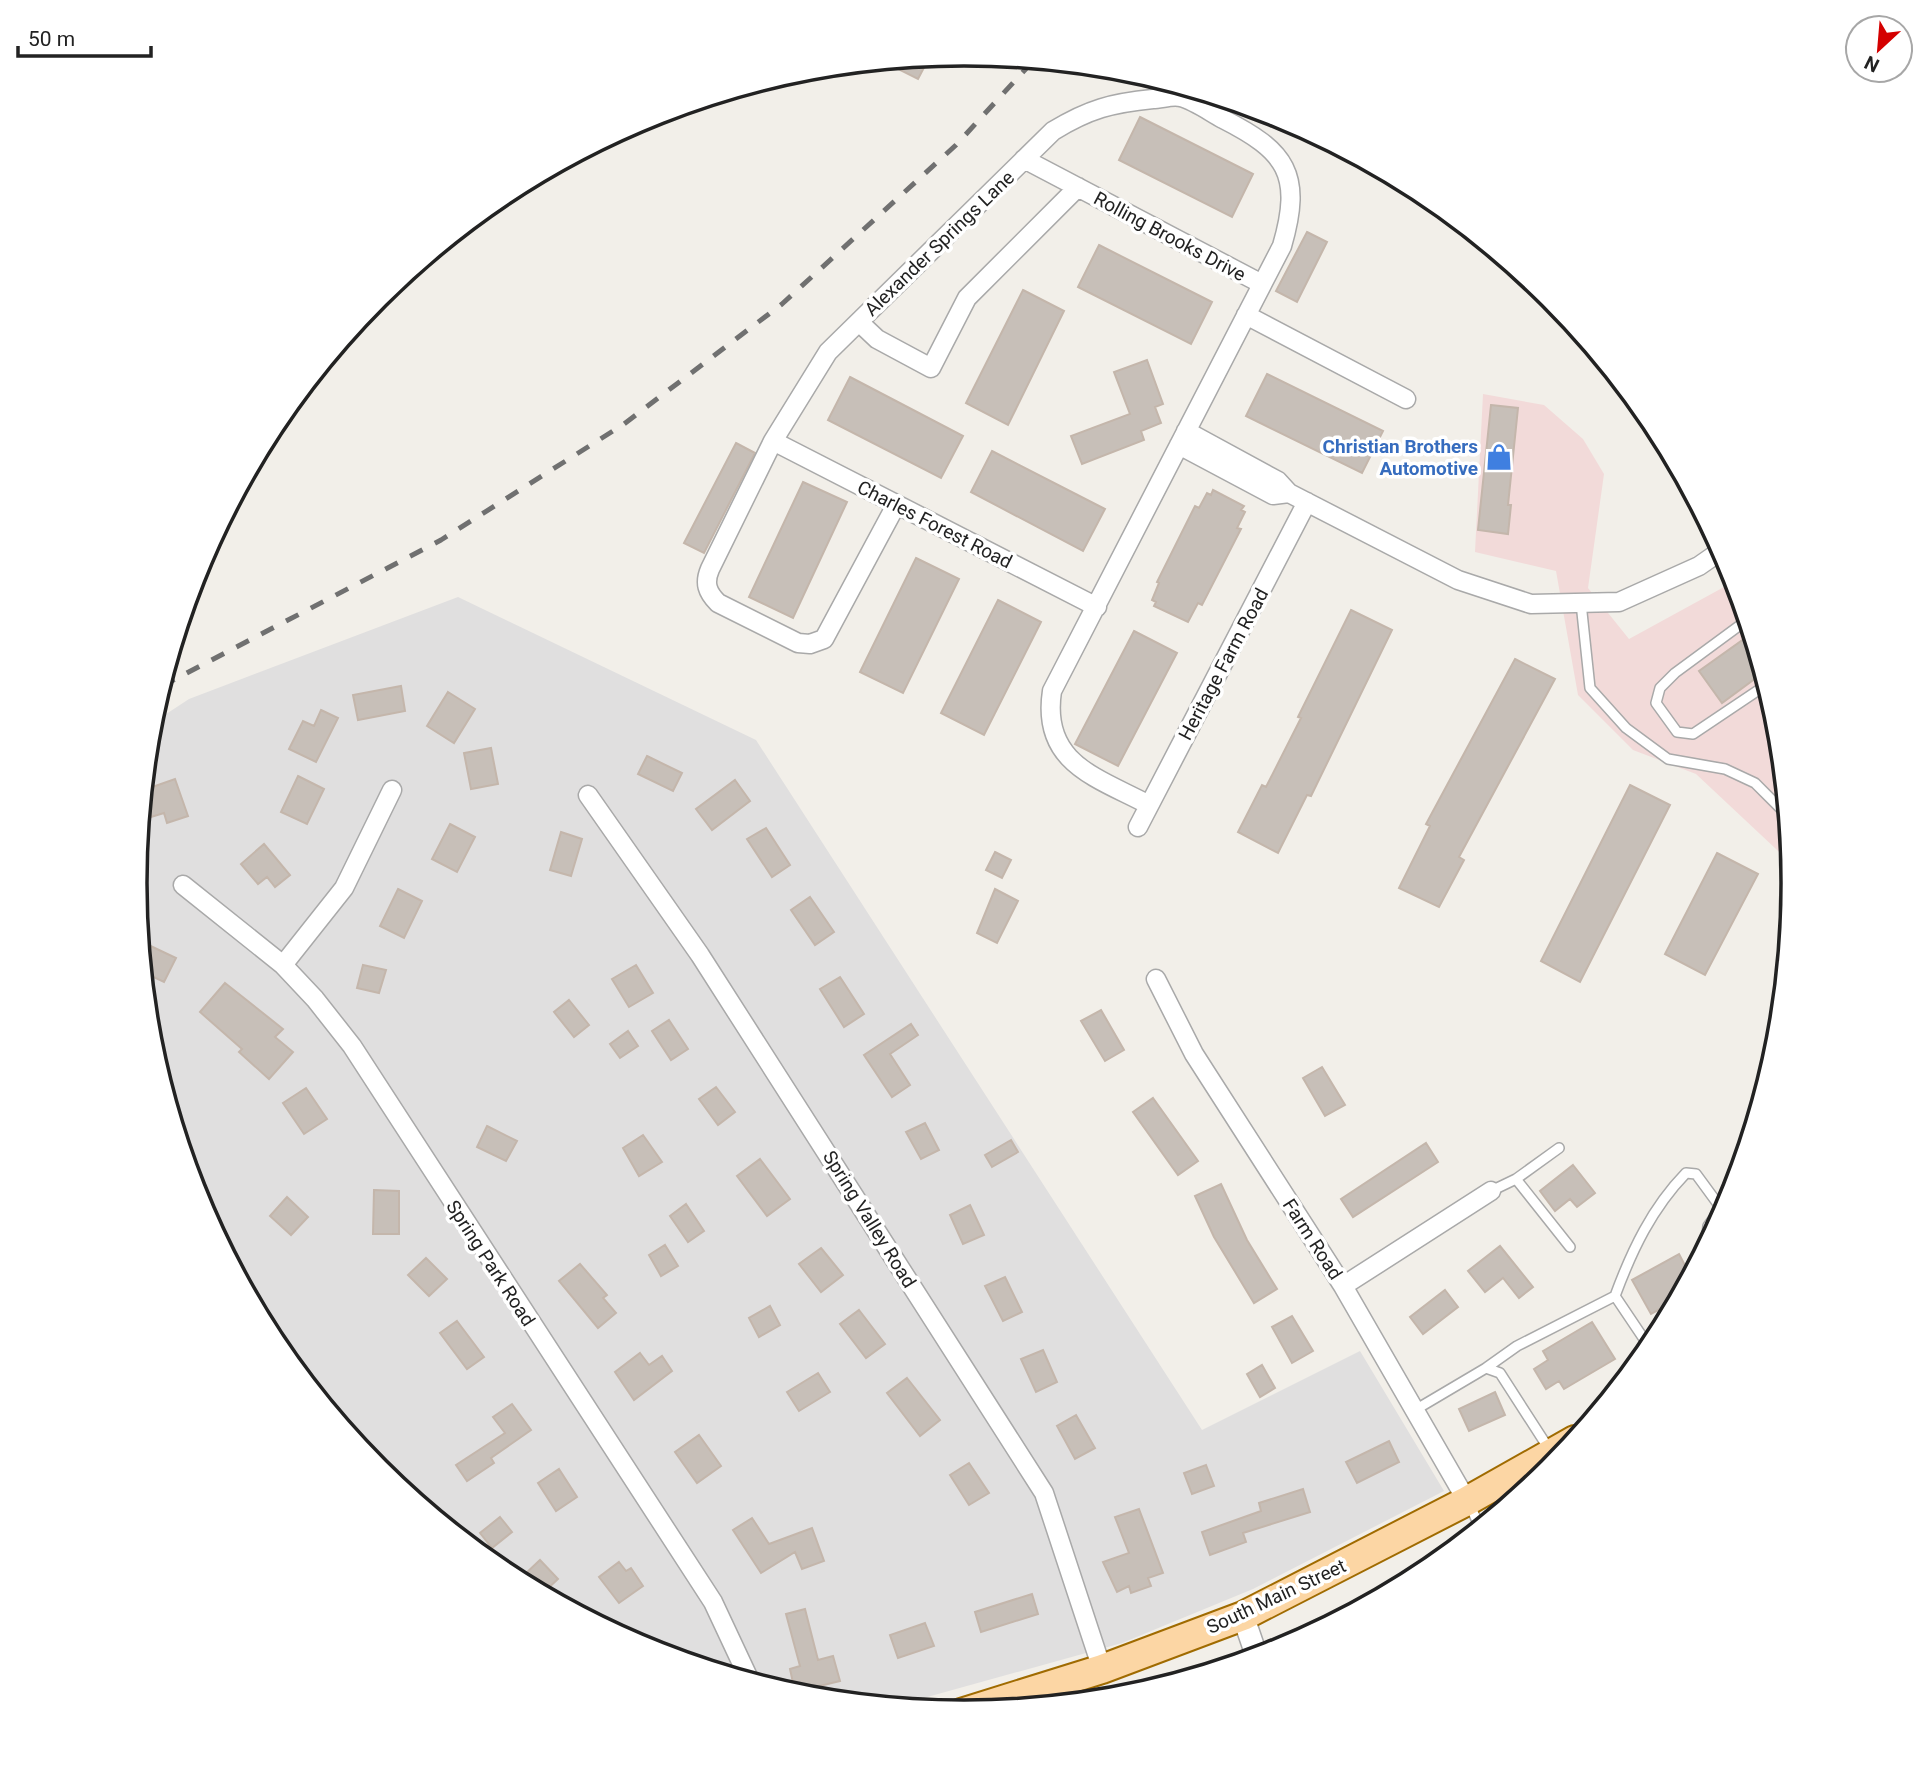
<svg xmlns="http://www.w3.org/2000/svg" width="1928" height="1767" font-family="Roboto,sans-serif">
	<rect width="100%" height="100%" fill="#f2efe9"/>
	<path fill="#e0dfdf" d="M458,597L756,740L1202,1430L1360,1351L1444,1491L1253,1589L1122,1643L895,1706L802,1697L646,1649L503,1573L377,1470L274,1344L198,1200L151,1045L135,883L151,724L189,699Z"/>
	<path fill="#f2dad9" d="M1483,394L1544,405L1583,439L1604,474L1588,588L1629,639L1735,581L1777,722L1791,863L1696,774L1633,750L1578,695L1556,571L1475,552Z"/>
	<path fill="#c7bfb8" stroke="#c4b6ab" stroke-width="2" d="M929,58L918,79L884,62L921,58Z
		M1140,117L1253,174L1232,217L1119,160Z
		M1307,232L1327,242L1297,302L1276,291Z
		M1099,245L1212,302L1191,344L1078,287Z
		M1023,290L1064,311L1008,425L966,403Z
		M1147,360L1163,404L1155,407L1161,423L1141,431L1144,440L1082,464L1071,436L1130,414L1114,372Z
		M1267,374L1383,431L1362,473L1246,416Z
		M850,377L963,436L941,478L828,420Z
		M1491,405L1518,408L1508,505H1511L1508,534L1478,530Z
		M736,443L755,453L704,553L684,543Z
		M992,451L1105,509L1083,551L971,492Z
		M803,482L847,502L793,618L749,597Z
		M1213,490L1244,506L1241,510L1245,512L1237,528L1241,529L1202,605L1198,603L1188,622L1154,606L1156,602L1152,600L1159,583L1157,582L1195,506L1199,508L1207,493L1211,495Z
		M916,558L959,579L903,693L860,672Z
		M998,600L1041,622L984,735L941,713Z
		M1351,610L1392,630L1311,796L1307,795L1278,853L1238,832L1262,785L1266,787L1301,718L1298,717Z
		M1134,631L1177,653L1118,766L1075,744Z
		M1751,634L1761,669L1754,675L1756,678L1722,703L1699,671Z
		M1515,659L1555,679L1459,857L1464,860L1439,907L1399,888L1430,826L1426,824Z
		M401,686L405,711L358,720L353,695Z
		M448,692L475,709L454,743L427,726Z
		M321,710L338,718L316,762L289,749L303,721L314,726Z
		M491,748L498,784L471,789L464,753Z
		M647,756L682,773L673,791L638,774Z
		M298,776L324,789L307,824L281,812Z
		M175,779L188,816L167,823L164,813L151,817L144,790Z
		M735,780L750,801L712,830L696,809Z
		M1630,785L1670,805L1580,982L1541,961Z
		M450,824L475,837L457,872L432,859Z
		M766,828L790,865L772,877L747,839Z
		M561,832L582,839L571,876L550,870Z
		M264,844L290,875L275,887L267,877L258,884L241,864Z
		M995,852L1011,860L1002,878L986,870Z
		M1717,853L1758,874L1705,975L1665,954Z
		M398,889L422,901L404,938L380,926Z
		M995,889L1018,901L997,943L977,933Z
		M810,897L834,932L815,945L791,910Z
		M140,941L176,958L164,982L143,972Z
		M363,965L386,970L379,993L357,988Z
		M636,965L653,993L629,1007L612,979Z
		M840,977L864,1014L844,1027L820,989Z
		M225,983L283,1029L275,1037L293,1052L269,1079L239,1052L242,1049L200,1012Z
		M569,1000L589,1025L574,1037L554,1012Z
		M1101,1010L1124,1050L1105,1061L1081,1021Z
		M669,1020L688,1049L671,1060L652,1031Z
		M911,1024L918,1035L890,1054L910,1085L892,1097L864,1055Z
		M628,1031L638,1046L620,1058L610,1044Z
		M1322,1067L1345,1105L1325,1116L1303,1078Z
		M716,1087L735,1112L718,1125L699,1099Z
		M306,1088L327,1119L304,1134L283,1103Z
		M1153,1098L1198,1161L1178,1175L1133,1112Z
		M925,1123L939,1150L921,1159L906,1132Z
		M487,1126L517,1141L506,1161L477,1147Z
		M643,1135L662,1162L639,1176L623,1148Z
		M1011,1140L1018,1152L992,1167L985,1155Z
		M1426,1143L1438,1162L1353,1217L1341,1199Z
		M760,1159L790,1199L767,1216L737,1176Z
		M1573,1165L1595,1193L1577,1207L1570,1199L1555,1211L1540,1191Z
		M1221,1184L1247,1240L1277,1289L1254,1303L1214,1237L1195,1196Z
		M374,1190L399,1191V1234H373Z
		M287,1197L308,1217L291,1235L270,1216Z
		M686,1204L704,1231L688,1242L670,1216Z
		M970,1205L984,1235L963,1244L950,1215Z
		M665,1245L678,1266L661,1276L649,1255Z
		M1500,1246L1533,1287L1519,1298L1503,1278L1485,1292L1468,1271Z
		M821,1248L843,1275L821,1292L799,1264Z
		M1679,1254L1690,1275L1677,1300L1651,1314L1632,1280Z
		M426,1258L447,1279L429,1296L408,1275Z
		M580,1264L607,1295L603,1298L616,1313L598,1328L559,1281Z
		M1005,1277L1022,1312L1003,1321L985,1286Z
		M1445,1290L1458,1307L1423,1334L1410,1317Z
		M770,1306L780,1325L759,1337L749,1318Z
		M859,1310L885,1344L866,1358L840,1324Z
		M1292,1316L1313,1351L1292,1363L1272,1327Z
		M457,1321L484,1357L467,1369L440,1333Z
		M1592,1322L1615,1359L1564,1389L1559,1381L1546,1389L1534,1369L1548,1360L1543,1351Z
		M1043,1350L1057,1382L1036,1392L1021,1359Z
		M640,1353L649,1365L662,1356L672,1371L634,1400L615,1372Z
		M1262,1365L1275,1388L1260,1397L1247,1374Z
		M818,1373L830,1392L799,1411L787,1392Z
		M907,1378L940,1420L920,1436L887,1393Z
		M1495,1392L1505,1415L1469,1431L1459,1409Z
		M512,1404L531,1430L491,1458L494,1463L467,1481L456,1465L505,1433L493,1417Z
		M1076,1415L1095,1448L1075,1459L1057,1426Z
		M699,1435L721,1466L697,1483L675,1452Z
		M1389,1441L1399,1462L1357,1483L1346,1462Z
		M969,1463L989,1493L969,1505L950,1475Z
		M1206,1465L1214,1486L1192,1494L1184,1473Z
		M559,1469L577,1497L556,1511L538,1483Z
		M1303,1489L1310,1512L1243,1533L1246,1542L1210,1555L1202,1532L1261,1511L1259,1503Z
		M1139,1509L1163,1573L1148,1578L1151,1586L1131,1593L1129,1586L1117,1592L1103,1562L1129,1553L1115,1517Z
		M500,1517L512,1532L492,1548L480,1533Z
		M752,1518L769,1544L812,1528L824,1561L802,1569L795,1552L761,1573L733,1530Z
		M540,1560L558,1579L542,1594L523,1576Z
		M619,1562L626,1571L631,1568L643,1586L619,1603L599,1577Z
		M1032,1594L1038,1614L981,1632L975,1612Z
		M805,1609L818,1660L833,1656L840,1681L795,1692L790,1669L800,1666L786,1614Z
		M925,1623L934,1646L898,1658L890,1635Z"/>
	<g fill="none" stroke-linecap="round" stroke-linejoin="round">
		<defs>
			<path id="service" d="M1581,603L1590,688L1626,728L1668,759L1725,769L1755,783L1786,814
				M1747,620L1675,673L1660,688L1656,703L1677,732L1693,734L1766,685
				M1516,1179L1559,1148
				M1491,1191L1516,1179L1570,1247
				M1650,1348L1615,1296C1632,1250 1652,1208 1686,1173L1696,1174L1718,1204L1719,1211L1708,1226L1706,1246
				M1486,1368L1517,1346L1615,1296
				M1415,1410L1486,1368L1500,1373L1549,1449
				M1470,1505L1480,1528"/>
			<path id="minor" d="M1024,159L1262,284
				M1246,315L1406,399
				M859,322L877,339L931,368L967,298L1078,187
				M1186,431L1278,481L1289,493L1458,580L1531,604L1619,602L1699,566L1722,550
				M773,441L1097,607
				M1179,445L1273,495L1289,493
				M896,505L824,639L810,644L798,643L718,603C707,592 704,583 710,569L773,441L828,352L1053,131C1089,109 1112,103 1153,99C1161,99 1172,95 1180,97C1194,100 1210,112 1223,119C1286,151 1303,174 1282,246L1052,691C1041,763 1096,777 1149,805
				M588,795L700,955L1044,1493L1102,1669
				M1138,827L1307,502
				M183,885L283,965L315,999L352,1046L713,1602L750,1681
				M283,965L344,888L392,790
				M1156,979L1194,1054L1343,1286L1467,1501
				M1343,1286L1491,1191"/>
			<path id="tertiary" d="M1243,1616L1257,1657"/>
			<path id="primary" d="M961,1713L1102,1669L1243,1616L1467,1501L1575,1440"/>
		</defs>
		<use href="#service" stroke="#a9a9a9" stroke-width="12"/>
		<use href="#minor" stroke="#a9a9a9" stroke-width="21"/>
		<use href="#tertiary" stroke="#a9a9a9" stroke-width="24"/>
		<use href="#primary" stroke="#a06b00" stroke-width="32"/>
		<use href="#service" stroke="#fff" stroke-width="9"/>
		<use href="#minor" stroke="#fff" stroke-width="18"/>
		<use href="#tertiary" stroke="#fff" stroke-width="21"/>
		<use href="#primary" stroke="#fcd6a4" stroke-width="28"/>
		<path stroke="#707070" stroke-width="5" stroke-dasharray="14 14" stroke-linecap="butt" d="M162,686L441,540L624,424L782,304L956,145L1033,61"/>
	</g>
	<defs>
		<symbol id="shop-bare" viewBox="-9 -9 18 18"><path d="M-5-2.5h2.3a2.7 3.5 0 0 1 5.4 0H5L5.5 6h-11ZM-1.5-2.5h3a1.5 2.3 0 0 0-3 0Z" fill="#3f7fe0" stroke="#fff" stroke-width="2.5" paint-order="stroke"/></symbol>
	</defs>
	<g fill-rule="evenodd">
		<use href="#shop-bare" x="1480" y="438" width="38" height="38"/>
	</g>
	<g text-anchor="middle" stroke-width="7" stroke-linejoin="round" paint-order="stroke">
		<g font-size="19" fill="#222" stroke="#fff">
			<text transform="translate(1170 236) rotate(28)" y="7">Rolling Brooks Drive</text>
			<text transform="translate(939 243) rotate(-44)" y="7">Alexander Springs Lane</text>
			<text transform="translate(935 524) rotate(27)" y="7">Charles Forest Road</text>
			<text transform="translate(1223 664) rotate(-62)" y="7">Heritage Farm Road</text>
			<text transform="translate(870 1219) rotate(58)" y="7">Spring Valley Road</text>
			<text transform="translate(1313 1239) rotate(57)" y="7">Farm Road</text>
			<text transform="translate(491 1263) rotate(57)" y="7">Spring Park Road</text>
			<text transform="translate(1276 1596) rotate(-25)" y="7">South Main Street</text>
		</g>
		<g font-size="19" font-weight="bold" fill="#366cbe" stroke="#fff" text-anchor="end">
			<text x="1478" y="453">Christian Brothers<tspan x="1478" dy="22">Automotive</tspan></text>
		</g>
	</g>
	<path d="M0 0H1928V1767H0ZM147 883a817 817 0 1 1 1634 0a817 817 0 1 1-1634 0Z" fill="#fff" fill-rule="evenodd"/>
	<path fill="none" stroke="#222" stroke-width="3.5" d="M147 883a817 817 0 1 1 1634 0a817 817 0 1 1-1634 0Z"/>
	<g transform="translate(1879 49) rotate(206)"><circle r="33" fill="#ffffff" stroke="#a7a7a7" stroke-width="2"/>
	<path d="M0-5L12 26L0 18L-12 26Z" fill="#d40000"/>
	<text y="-10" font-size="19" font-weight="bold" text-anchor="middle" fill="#222222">N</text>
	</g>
	<path d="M18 46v10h133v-10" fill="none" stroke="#222222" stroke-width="3.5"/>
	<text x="28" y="46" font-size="21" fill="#222222" stroke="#ffffff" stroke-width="5" paint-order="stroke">50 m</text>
</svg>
